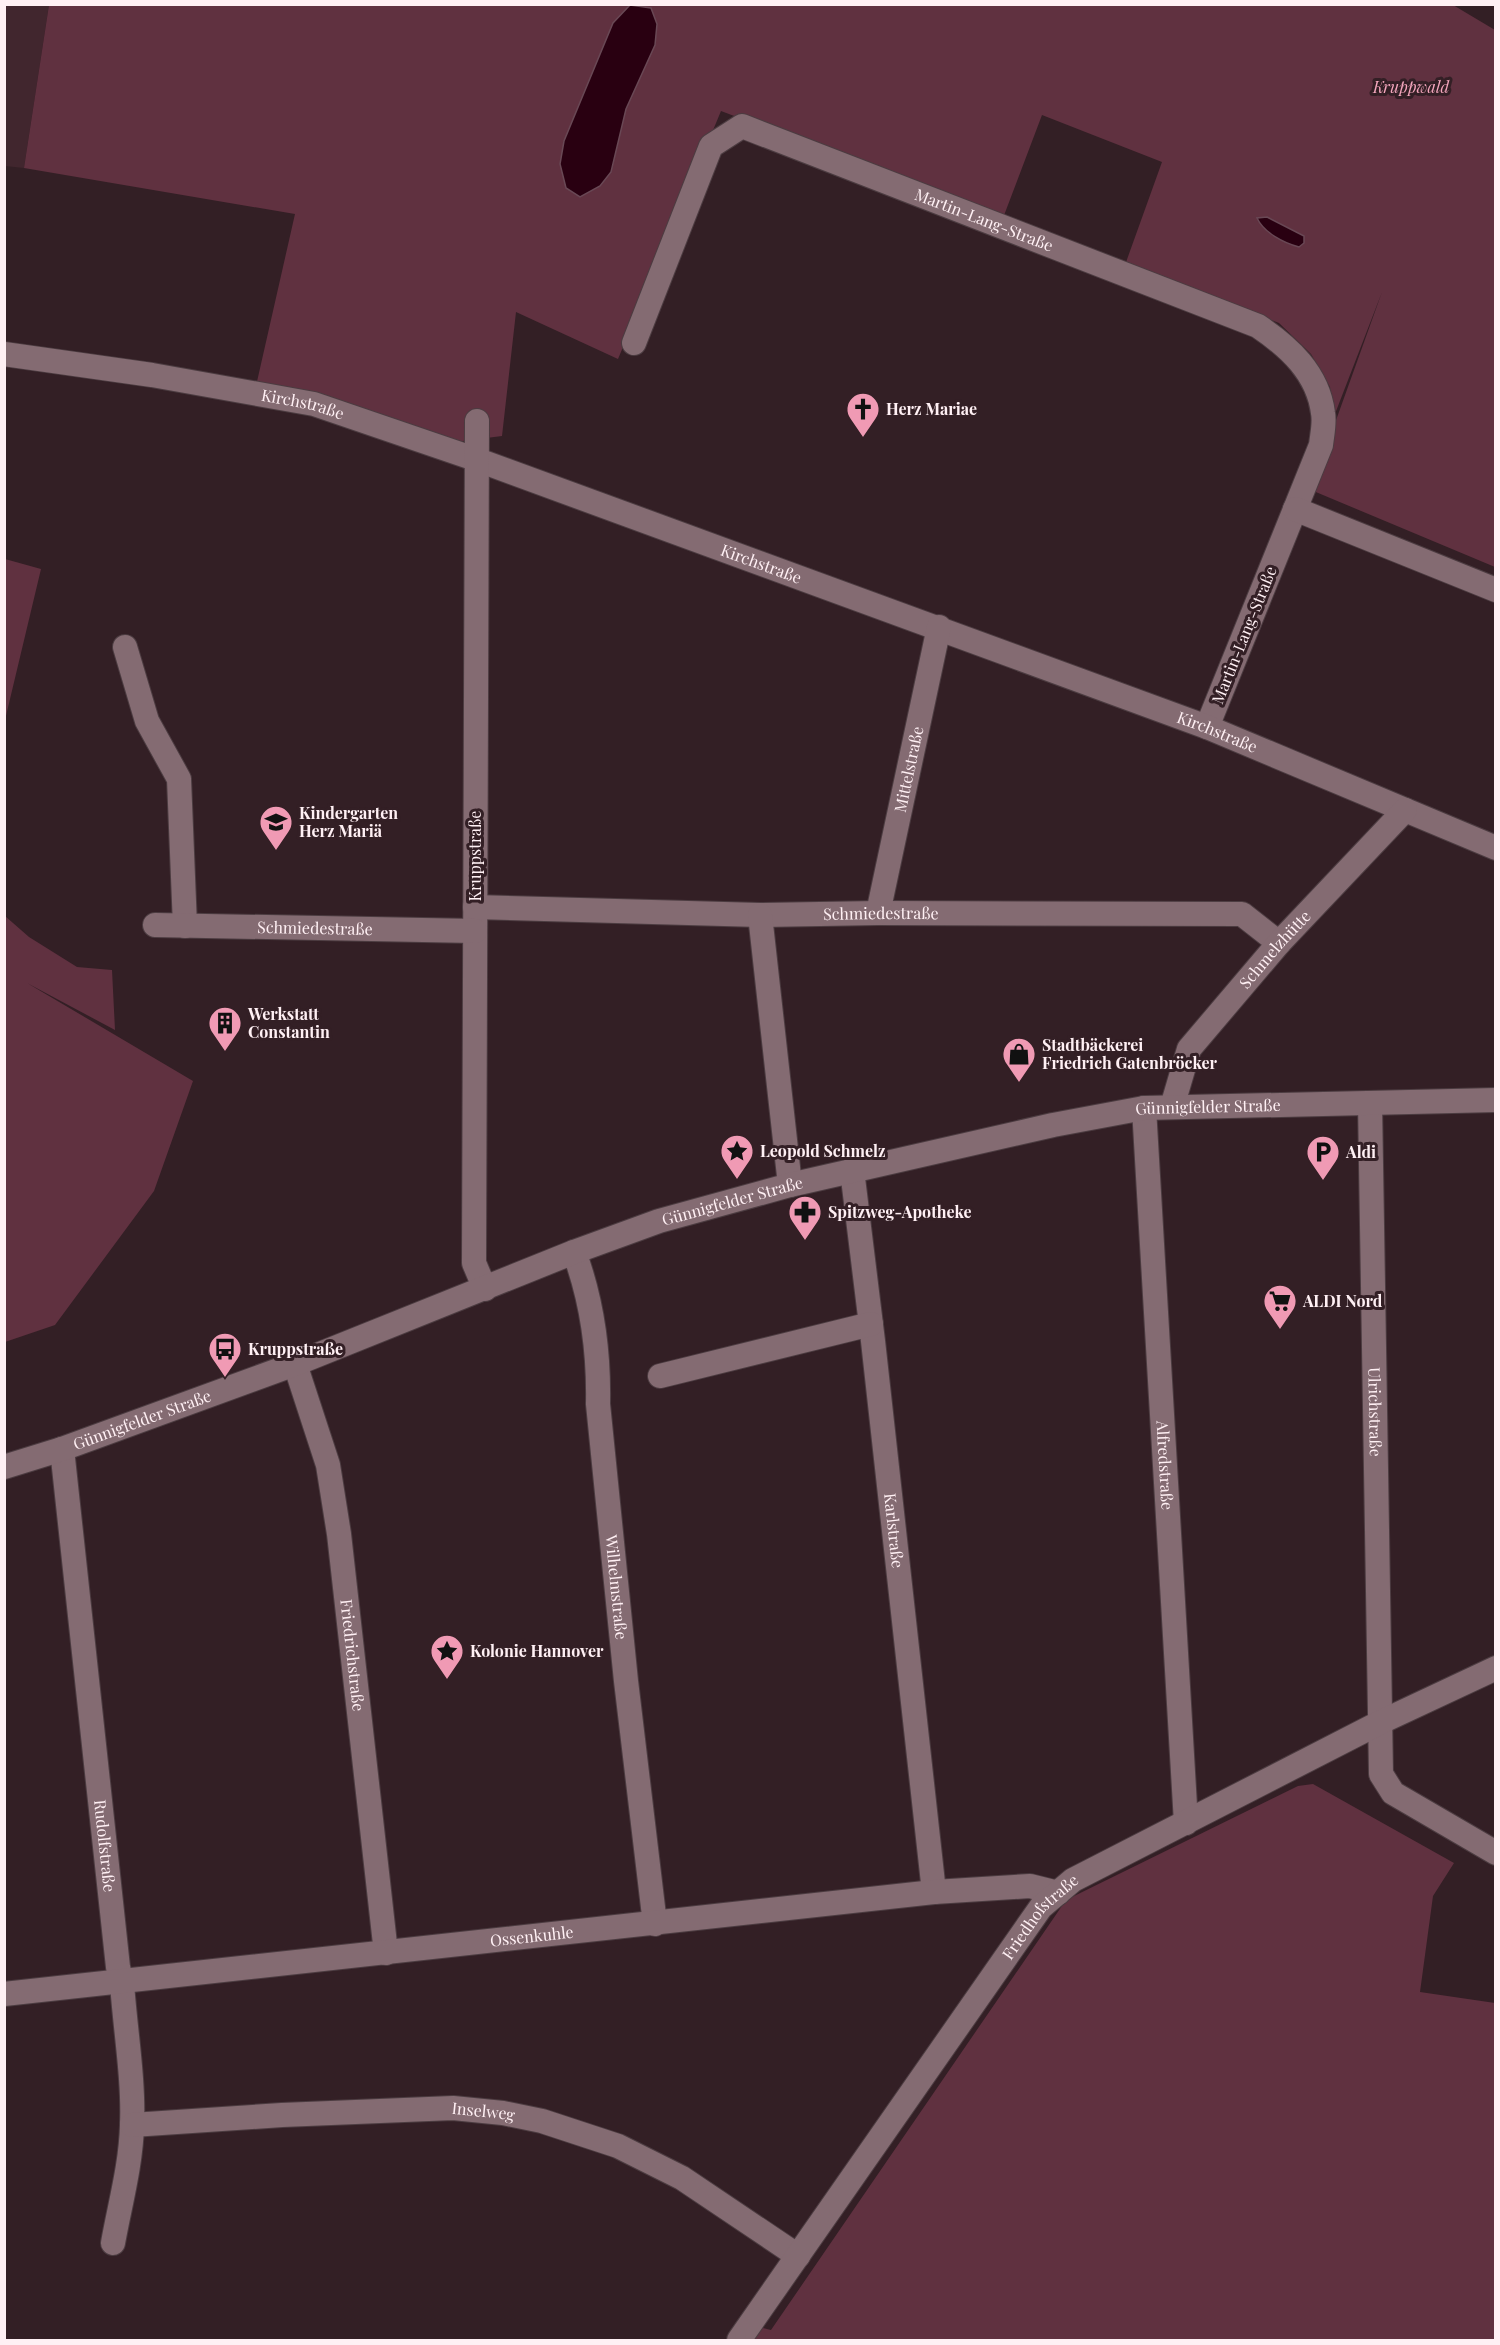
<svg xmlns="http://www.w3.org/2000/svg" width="1500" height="2345" font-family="'Playfair Display',serif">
	<rect width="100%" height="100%" fill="#331f25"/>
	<path fill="#41262e" d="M5,4L49,5L24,168L5,166Z"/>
	<path fill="#603140" d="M49,5H1453L1495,30V567L1311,490L1382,292L1333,419L1330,387L1311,354L1279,323L1125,265L1162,162L1042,115L1003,218L721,111L618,359L516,312L502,436L455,442L256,386L295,214L24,168Z
		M5,559L41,569L5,720L4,559Z
		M5,916L29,937L77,967L112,970L115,1030L27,983L193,1081L154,1191L55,1325L5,1342Z
		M1313,1784L1454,1863L1433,1896L1420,1992L1495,2003V2340H750L759,2327L771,2330L1066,1900L1298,1786Z"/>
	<path fill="#290011" stroke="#694855" stroke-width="1.5" d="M630,5L651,8L657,24L655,45L626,109L611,172L600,186L580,197L566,188L560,164L564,141L613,23Z
		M1267,217L1304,236V243L1299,247C1284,243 1264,233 1257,218Z"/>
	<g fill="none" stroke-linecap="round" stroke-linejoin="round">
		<defs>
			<g id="minor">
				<path id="s1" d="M634,343L711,146L742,126L1258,326C1289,347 1318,373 1323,413C1325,423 1322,435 1321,445L1207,727"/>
				<path id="s2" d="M4,354L152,375L314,404L478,460L1207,727L1496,848"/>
				<path d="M477,421L474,1263L485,1289"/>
				<path d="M1295,509L1496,590"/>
				<path d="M125,647L147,721L179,779L185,926"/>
				<path id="s3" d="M475,907L760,915L878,913L1242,914L1279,943"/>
				<path id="s4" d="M878,913L939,627"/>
				<path d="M760,915L790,1185"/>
				<path id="s5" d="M155,925L475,931"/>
				<path id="s6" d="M1370,1103L1381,1774L1393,1793L1496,1853"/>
				<path id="s7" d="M1172,1107L1189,1049L1279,943L1405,810"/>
				<path id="s8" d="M1144,1108L1186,1823"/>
				<path id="s9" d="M852,1170L873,1341L934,1892"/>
				<path id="s10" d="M574,1252C592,1300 599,1354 598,1404L626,1681L655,1924"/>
				<path id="s11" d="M295,1364L328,1465L339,1534L386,1953"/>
				<path d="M660,1376L871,1324"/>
				<path id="s12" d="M62,1449L118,1967L122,1983C125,2028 134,2080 132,2125C131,2165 120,2204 113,2243"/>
				<path id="s13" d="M4,1467L62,1449L295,1364L574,1252L659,1221L790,1185L1053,1125L1144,1108L1496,1100"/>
				<path id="s14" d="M4,1994L934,1892L1030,1886L1058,1893"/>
				<path id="s15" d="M132,2125L282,2115L453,2108L503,2113L542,2121L618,2146L682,2178L798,2256"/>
				<path id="s16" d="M739,2340L1041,1907L1073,1880L1381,1722L1496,1668"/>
			</g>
		</defs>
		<use href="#minor" stroke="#4c3c41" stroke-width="26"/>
		<use href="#minor" stroke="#846b72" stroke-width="24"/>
	</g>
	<defs>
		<symbol id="church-pin" viewBox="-11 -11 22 30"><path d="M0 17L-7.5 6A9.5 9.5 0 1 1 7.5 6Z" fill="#f09ab4" stroke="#331f25"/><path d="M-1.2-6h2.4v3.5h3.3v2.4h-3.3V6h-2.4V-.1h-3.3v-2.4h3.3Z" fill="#111"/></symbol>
		<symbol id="school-pin" viewBox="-11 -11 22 30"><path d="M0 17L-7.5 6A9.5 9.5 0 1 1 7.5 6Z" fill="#f09ab4" stroke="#331f25"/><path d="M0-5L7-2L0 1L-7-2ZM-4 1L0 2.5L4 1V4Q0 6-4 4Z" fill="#111"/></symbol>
		<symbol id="building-pin" viewBox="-11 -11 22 30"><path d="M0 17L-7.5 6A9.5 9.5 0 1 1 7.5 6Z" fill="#f09ab4" stroke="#331f25"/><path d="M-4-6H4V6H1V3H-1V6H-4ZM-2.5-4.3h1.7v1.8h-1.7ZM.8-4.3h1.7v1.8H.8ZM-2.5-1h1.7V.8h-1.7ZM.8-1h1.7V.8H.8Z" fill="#111"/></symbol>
		<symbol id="shop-pin" viewBox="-11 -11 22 30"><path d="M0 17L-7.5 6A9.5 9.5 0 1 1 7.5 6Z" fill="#f09ab4" stroke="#331f25"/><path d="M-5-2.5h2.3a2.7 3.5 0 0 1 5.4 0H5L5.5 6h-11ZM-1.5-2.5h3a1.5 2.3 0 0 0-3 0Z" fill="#111"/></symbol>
		<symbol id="sight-pin" viewBox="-11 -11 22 30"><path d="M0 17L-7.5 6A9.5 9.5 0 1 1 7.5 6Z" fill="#f09ab4" stroke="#331f25"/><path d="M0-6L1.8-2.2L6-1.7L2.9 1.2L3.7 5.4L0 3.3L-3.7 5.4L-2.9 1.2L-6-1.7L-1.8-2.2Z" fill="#111"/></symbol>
		<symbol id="parking-pin" viewBox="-11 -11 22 30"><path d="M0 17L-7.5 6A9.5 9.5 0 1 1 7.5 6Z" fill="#f09ab4" stroke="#331f25"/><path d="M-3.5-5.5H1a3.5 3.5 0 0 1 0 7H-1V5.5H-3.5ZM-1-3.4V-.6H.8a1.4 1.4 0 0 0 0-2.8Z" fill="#111"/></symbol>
		<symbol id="pharmacy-pin" viewBox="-11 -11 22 30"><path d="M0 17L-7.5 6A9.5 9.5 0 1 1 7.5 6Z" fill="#f09ab4" stroke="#331f25"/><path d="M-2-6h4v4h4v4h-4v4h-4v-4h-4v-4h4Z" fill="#111"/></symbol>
		<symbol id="supermarket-pin" viewBox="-11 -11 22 30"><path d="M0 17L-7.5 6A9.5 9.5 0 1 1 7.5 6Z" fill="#f09ab4" stroke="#331f25"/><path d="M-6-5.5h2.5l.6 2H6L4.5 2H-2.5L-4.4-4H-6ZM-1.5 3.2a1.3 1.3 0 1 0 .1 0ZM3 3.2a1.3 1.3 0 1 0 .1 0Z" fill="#111"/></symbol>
		<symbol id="bus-pin" viewBox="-11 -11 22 30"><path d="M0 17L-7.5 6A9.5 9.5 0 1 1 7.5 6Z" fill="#f09ab4" stroke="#331f25"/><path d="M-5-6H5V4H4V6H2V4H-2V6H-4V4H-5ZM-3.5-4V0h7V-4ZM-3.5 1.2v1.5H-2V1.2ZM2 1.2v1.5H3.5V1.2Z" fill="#111"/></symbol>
	</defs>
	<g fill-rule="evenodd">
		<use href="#church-pin" x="844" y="390" width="38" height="52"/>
		<use href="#school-pin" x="257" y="803" width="38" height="52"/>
		<use href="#building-pin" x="206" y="1004" width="38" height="52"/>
		<use href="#shop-pin" x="1000" y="1035" width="38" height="52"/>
		<use href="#sight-pin" x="718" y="1132" width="38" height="52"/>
		<use href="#parking-pin" x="1304" y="1133" width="38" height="52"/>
		<use href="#pharmacy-pin" x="786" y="1193" width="38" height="52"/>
		<use href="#supermarket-pin" x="1261" y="1282" width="38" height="52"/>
		<use href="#bus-pin" x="206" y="1330" width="38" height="52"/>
		<use href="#sight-pin" x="428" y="1632" width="38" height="52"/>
	</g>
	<g text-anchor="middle" stroke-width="6" stroke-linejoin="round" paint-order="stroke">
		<g font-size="16" font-style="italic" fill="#f6a7be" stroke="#331f25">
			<text x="1411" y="93">Kruppwald</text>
		</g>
		<g font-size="16" fill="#fff0f4" stroke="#331f25">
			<text dy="6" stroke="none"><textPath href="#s1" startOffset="508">Martin-Lang-Straße</textPath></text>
			<text dy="6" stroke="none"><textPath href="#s2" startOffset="303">Kirchstraße</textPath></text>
			<text dy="6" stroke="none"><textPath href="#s2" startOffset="789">Kirchstraße</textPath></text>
			<text transform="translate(1244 635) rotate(-68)" y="6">Martin-Lang-Straße</text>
			<text dy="6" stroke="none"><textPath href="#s2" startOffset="1275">Kirchstraße</textPath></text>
			<text dy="6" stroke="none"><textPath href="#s4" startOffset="147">Mittelstraße</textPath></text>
			<text transform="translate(475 856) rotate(-90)" y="6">Kruppstraße</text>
			<text dy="6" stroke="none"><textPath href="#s3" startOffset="406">Schmiedestraße</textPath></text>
			<text dy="6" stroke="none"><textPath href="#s5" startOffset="160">Schmiedestraße</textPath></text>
			<text dy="6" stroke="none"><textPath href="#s7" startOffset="192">Schmelzhütte</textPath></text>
			<text dy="6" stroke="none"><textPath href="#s13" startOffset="1262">Günnigfelder Straße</textPath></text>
			<text dy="6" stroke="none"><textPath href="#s13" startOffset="776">Günnigfelder Straße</textPath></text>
			<text dy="6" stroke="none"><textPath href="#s6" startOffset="309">Ulrichstraße</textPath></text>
			<text dy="6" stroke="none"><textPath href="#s13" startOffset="146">Günnigfelder Straße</textPath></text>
			<text dy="6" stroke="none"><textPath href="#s8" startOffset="358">Alfredstraße</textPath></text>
			<text dy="6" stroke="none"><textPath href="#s9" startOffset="363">Karlstraße</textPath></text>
			<text dy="6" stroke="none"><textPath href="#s10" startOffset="339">Wilhelmstraße</textPath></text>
			<text dy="6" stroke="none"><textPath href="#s11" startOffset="298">Friedrichstraße</textPath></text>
			<text dy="6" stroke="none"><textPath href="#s12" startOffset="399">Rudolfstraße</textPath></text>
			<text dy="6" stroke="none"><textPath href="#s16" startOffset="520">Friedhofstraße</textPath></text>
			<text dy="6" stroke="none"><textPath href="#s14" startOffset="531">Ossenkuhle</textPath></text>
			<text dy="6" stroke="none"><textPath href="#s15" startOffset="352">Inselweg</textPath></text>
		</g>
		<g font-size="16" font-weight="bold" fill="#fff0f4" stroke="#331f25" text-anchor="start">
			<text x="886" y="415">Herz Mariae</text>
			<text x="299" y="819">Kindergarten<tspan x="299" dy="18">Herz Mariä</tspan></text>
			<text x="248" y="1020">Werkstatt<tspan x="248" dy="18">Constantin</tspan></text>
			<text x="1042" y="1051">Stadtbäckerei<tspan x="1042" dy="18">Friedrich Gatenbröcker</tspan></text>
			<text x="760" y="1157">Leopold Schmelz</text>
			<text x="1346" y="1158">Aldi</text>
			<text x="828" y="1218">Spitzweg-Apotheke</text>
			<text x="1303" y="1307">ALDI Nord</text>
			<text x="248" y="1355">Kruppstraße</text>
			<text x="470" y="1657">Kolonie Hannover</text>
		</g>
	</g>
	<rect width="1500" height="2345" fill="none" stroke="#fff0f4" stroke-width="12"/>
</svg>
